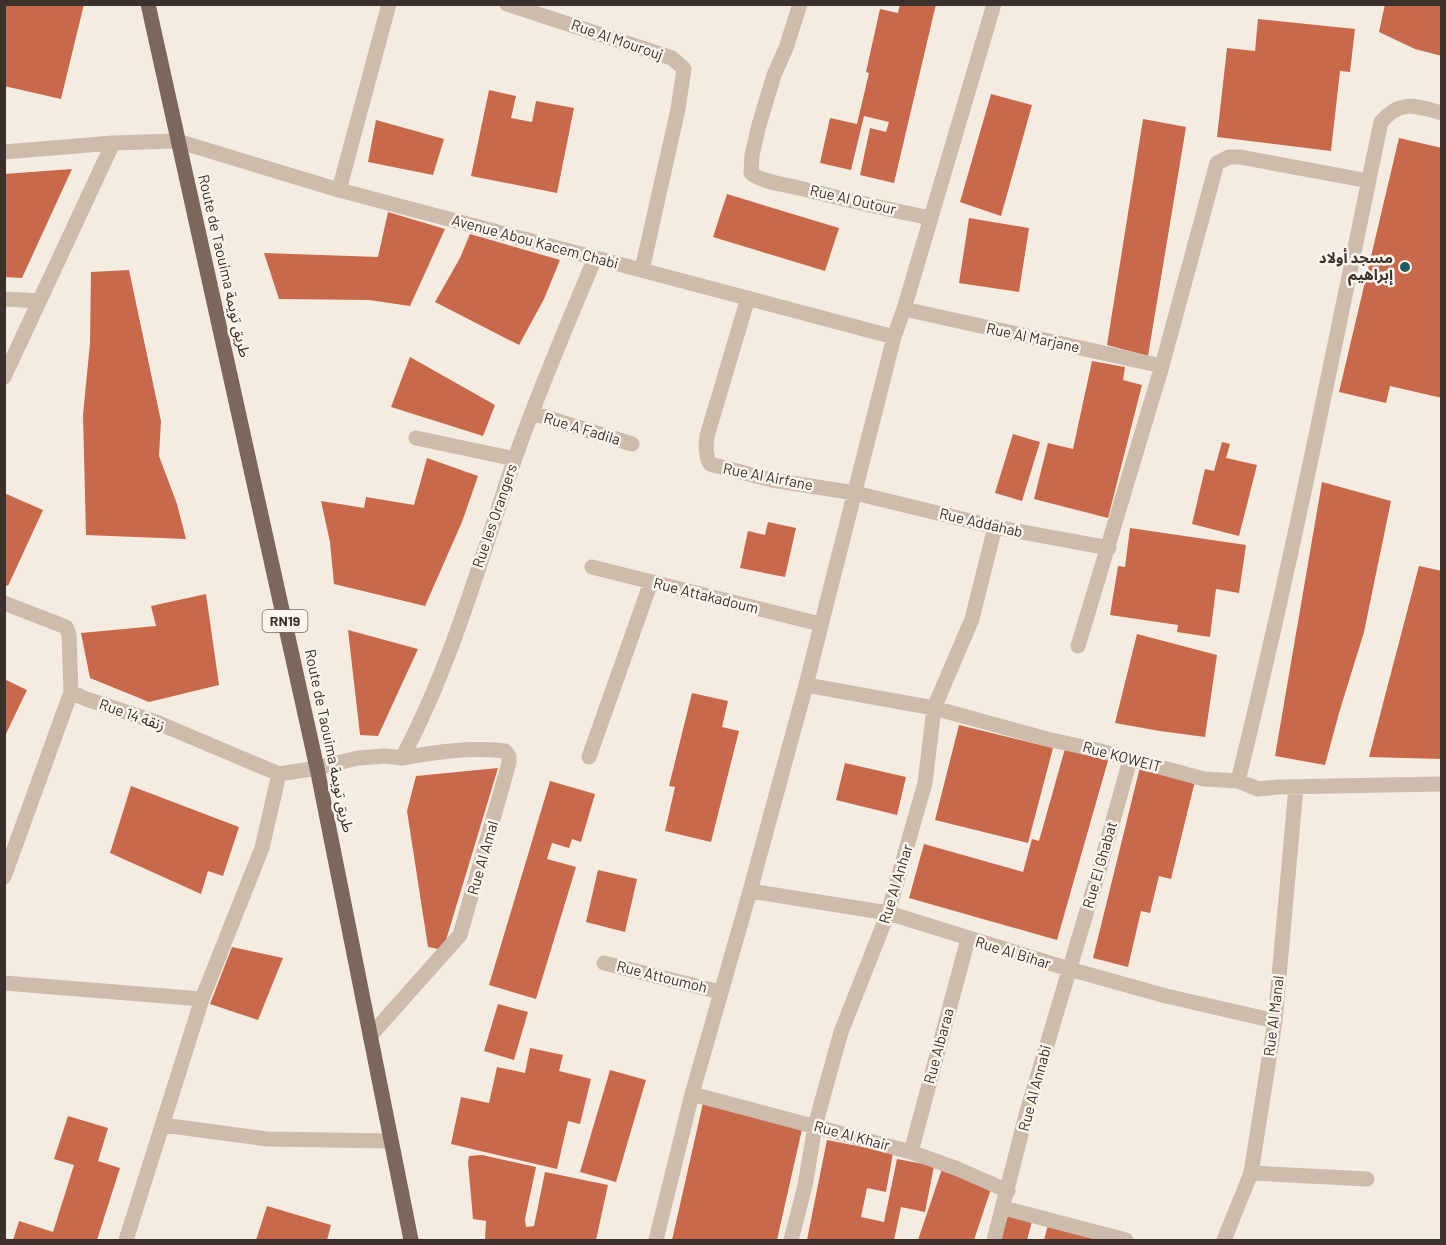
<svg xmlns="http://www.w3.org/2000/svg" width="1446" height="1245" font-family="Barlow,'Noto Sans Arabic',sans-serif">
	<rect width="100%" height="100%" fill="#f4ebe1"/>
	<path fill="#c8694b" d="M4,4H84L61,99L4,86Z
		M900,4H936L894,183L860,175L870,128L886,132L889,122L864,116L851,170L820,163L830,118L857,124L869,73L866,72L880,9L898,13Z
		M1385,4H1442V56L1415,49L1379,32Z
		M1258,19L1355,29L1350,72L1340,71L1331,151L1217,137L1227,48L1255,51Z
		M489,90L516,96L511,118L532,122L536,101L574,108L557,193L471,176Z
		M991,94L1032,105L1001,216L960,202Z
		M1143,119L1186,127L1148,356L1107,345Z
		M376,120L444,139L433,175L368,162Z
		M1399,138L1442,148V398L1390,386L1386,403L1339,392Z
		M72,169L22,278L4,277V174Z
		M727,194L839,228L825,271L713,237Z
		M388,212L445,229L410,306L369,300L279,299L264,253L378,257Z
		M969,218L1029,228L1019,292L959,283Z
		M470,234L560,260L544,299L519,345L435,302L460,258Z
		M129,270L161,421L159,456L177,504L186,539L86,535L83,415L90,343L91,272Z
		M410,357L495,405L483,436L391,407Z
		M1092,361L1125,367L1123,380L1142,385L1108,518L1034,499L1048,443L1073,449Z
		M1013,434L1040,442L1022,501L995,493Z
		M1222,442L1230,444L1226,458L1257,465L1239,536L1192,524L1205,469L1214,471Z
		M427,458L478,476L462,522L425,606L334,584L330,542L321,501L364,508L366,497L414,505Z
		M1322,482L1391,501L1364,632L1339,713L1325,765L1275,756Z
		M4,493L43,510L8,586L4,584Z
		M768,522L796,528L785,577L740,568L748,531L765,535Z
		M1130,528L1246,545L1239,593L1216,589L1210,637L1177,632L1178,625L1110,615L1118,566L1125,567Z
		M1419,566L1442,571V759L1369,757Z
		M206,594L219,685L149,702L90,678L81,633L156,626L151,606Z
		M348,630L418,649L378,736L360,735Z
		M1137,634L1217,655L1205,737L1160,731L1115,723Z
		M4,679L27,690L4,738Z
		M692,693L728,701L722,727L739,731L711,842L665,831L675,787L669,786Z
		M959,725L1053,748L1028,843L935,820Z
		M1066,745L1109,757L1057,940L909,898L924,844L1023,872L1032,839L1039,841Z
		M845,763L906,777L897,815L836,800Z
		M1140,767L1195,781L1171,879L1159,876L1150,913L1141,911L1128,967L1093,958Z
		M498,768L443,950L428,947L407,811L416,776Z
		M550,781L595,794L581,842L572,839L569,848L552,843L547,859L576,867L536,999L489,985Z
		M131,786L239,827L223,876L208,871L201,894L110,853Z
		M598,870L637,879L625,932L586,922Z
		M232,947L283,958L258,1020L210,1004Z
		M498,1004L528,1012L514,1060L484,1051Z
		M530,1048L563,1055L559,1071L591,1079L580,1124L568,1121L557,1169L451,1144L461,1097L489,1103L497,1067L525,1073Z
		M610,1070L646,1080L616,1182L580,1172Z
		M703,1103L803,1125L777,1240H672Z
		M68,1116L108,1128L98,1161L120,1168L97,1240H13L19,1221L53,1232L74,1165L54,1159Z
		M827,1140L893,1153L886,1192L867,1188L861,1217L884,1222L897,1159L934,1166L925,1212L901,1207L894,1240H807Z
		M482,1155L536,1167L525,1219L526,1227L534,1226L545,1172L608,1185L596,1240H485L486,1221L473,1219L468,1162L469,1156Z
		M942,1169L992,1186L974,1240H918Z
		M267,1206L331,1225L327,1240H256Z
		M1008,1215L1032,1221L1027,1240H1001Z
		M1048,1225L1106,1240H1044Z"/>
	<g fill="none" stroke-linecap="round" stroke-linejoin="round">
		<path stroke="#cdbbac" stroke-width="15" d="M507,4L672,58L684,69L678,109L642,270
			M800,4L786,48L774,75L759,125L752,155L751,173C759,181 786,185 799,188C843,199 886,209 930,218
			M4,152L113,143L177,141L339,190L894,337
			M339,190L389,4
			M748,298L707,436C706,447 705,454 710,464L772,480L855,493L995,527L1109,548
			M4,299L39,301
			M904,309L1162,366
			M4,377L113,143
			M532,413L632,444
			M416,438L515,459
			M592,567L820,624
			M4,603L66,627L69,635L71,692L86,699L156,722L279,774L317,768L358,758L385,756L402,758C452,664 480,561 514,461C538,392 567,325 595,258
			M1078,646L1162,366L1217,163L1229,157H1240L1369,181
			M806,685L934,708L1047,739L1097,750L1204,779L1238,781L1258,789L1278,787L1442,784
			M589,757L651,582
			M1238,781C1292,562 1335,342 1381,122C1401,99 1416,106 1442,113
			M4,877L71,692
			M750,891L888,913L1069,969L1166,996L1275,1021
			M604,963L720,992
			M4,983L202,999
			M370,1036L460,935L509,763V756L505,751C470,747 436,752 402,758
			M692,1094L911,1152L958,1169L1008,1191
			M163,1125L267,1139L391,1141
			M911,1152L968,939
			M1251,1173L1367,1179
			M1004,1208L1126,1240
			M126,1240L202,999L262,848L279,774
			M656,1240L692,1094L750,891L806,685L894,337L904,309L994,4
			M791,1240L805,1186L815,1126L841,1032L888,913L925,783L934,708L972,619L995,527
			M994,1240L1026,1115L1100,867L1130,760
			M1224,1240L1251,1173L1275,1021L1296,787"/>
		<path stroke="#7d675c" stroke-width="15" d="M148,4L317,768L411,1240"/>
	</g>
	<circle fill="#1f5a5e" stroke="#fbf5ee" stroke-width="2" cx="1405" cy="267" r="6"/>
	<g text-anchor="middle" stroke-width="5" stroke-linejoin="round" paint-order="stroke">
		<rect fill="#fbf5ee" stroke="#756b66" stroke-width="1.5" x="262.5" y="610" width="45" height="22" rx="4.5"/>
		<g font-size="14" font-weight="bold" fill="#3b302b">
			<text x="285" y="626">RN19</text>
		</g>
		<g font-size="15" fill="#3b302b" stroke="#fbf5ee">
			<text transform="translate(617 40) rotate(19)" y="5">Rue Al Mourouj</text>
			<text transform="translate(853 200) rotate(13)" y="5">Rue Al Outour</text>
			<text transform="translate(535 242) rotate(15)" y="5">Avenue Abou Kacem Chabi</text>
			<text transform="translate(224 266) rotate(77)" y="5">Route de Taouima طريق تويمة</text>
			<text transform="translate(1033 338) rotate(12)" y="5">Rue Al Marjane</text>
			<text transform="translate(582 429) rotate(17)" y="5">Rue A Fadila</text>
			<text transform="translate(768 477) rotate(11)" y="5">Rue Al Airfane</text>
			<text transform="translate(495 516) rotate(-71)" y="5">Rue les Orangers</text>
			<text transform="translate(981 523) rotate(13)" y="5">Rue Addahab</text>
			<text transform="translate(706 596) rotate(14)" y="5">Rue Attakadoum</text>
			<text transform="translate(132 715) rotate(19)" y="5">Rue 14 زنقة</text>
			<text transform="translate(329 741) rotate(78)" y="5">Route de Taouima طريق تويمة</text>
			<text transform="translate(1122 757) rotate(15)" y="5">Rue KOWEIT</text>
			<text transform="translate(483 858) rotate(-74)" y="5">Rue Al Amal</text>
			<text transform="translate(1100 865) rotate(-74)" y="5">Rue El Ghabat</text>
			<text transform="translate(896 884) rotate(-73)" y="5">Rue Al Anhar</text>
			<text transform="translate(1013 953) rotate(17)" y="5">Rue Al Bihar</text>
			<text transform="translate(662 977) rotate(14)" y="5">Rue Attoumoh</text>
			<text transform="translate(1274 1016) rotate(-83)" y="5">Rue Al Manal</text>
			<text transform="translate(939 1046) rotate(-75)" y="5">Rue Albaraa</text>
			<text transform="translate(1035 1088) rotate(-75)" y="5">Rue Al Annabi</text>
			<text transform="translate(852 1136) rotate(15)" y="5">Rue Al Khair</text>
		</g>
		<g font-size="15" font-weight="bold" fill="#3b302b" stroke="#fbf5ee" text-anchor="end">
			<text x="1393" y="263">مسجد أولاد<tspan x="1393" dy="17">إبراهيم</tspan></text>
		</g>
	</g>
	<rect width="1446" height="1245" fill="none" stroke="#3b302b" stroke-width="12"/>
</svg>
